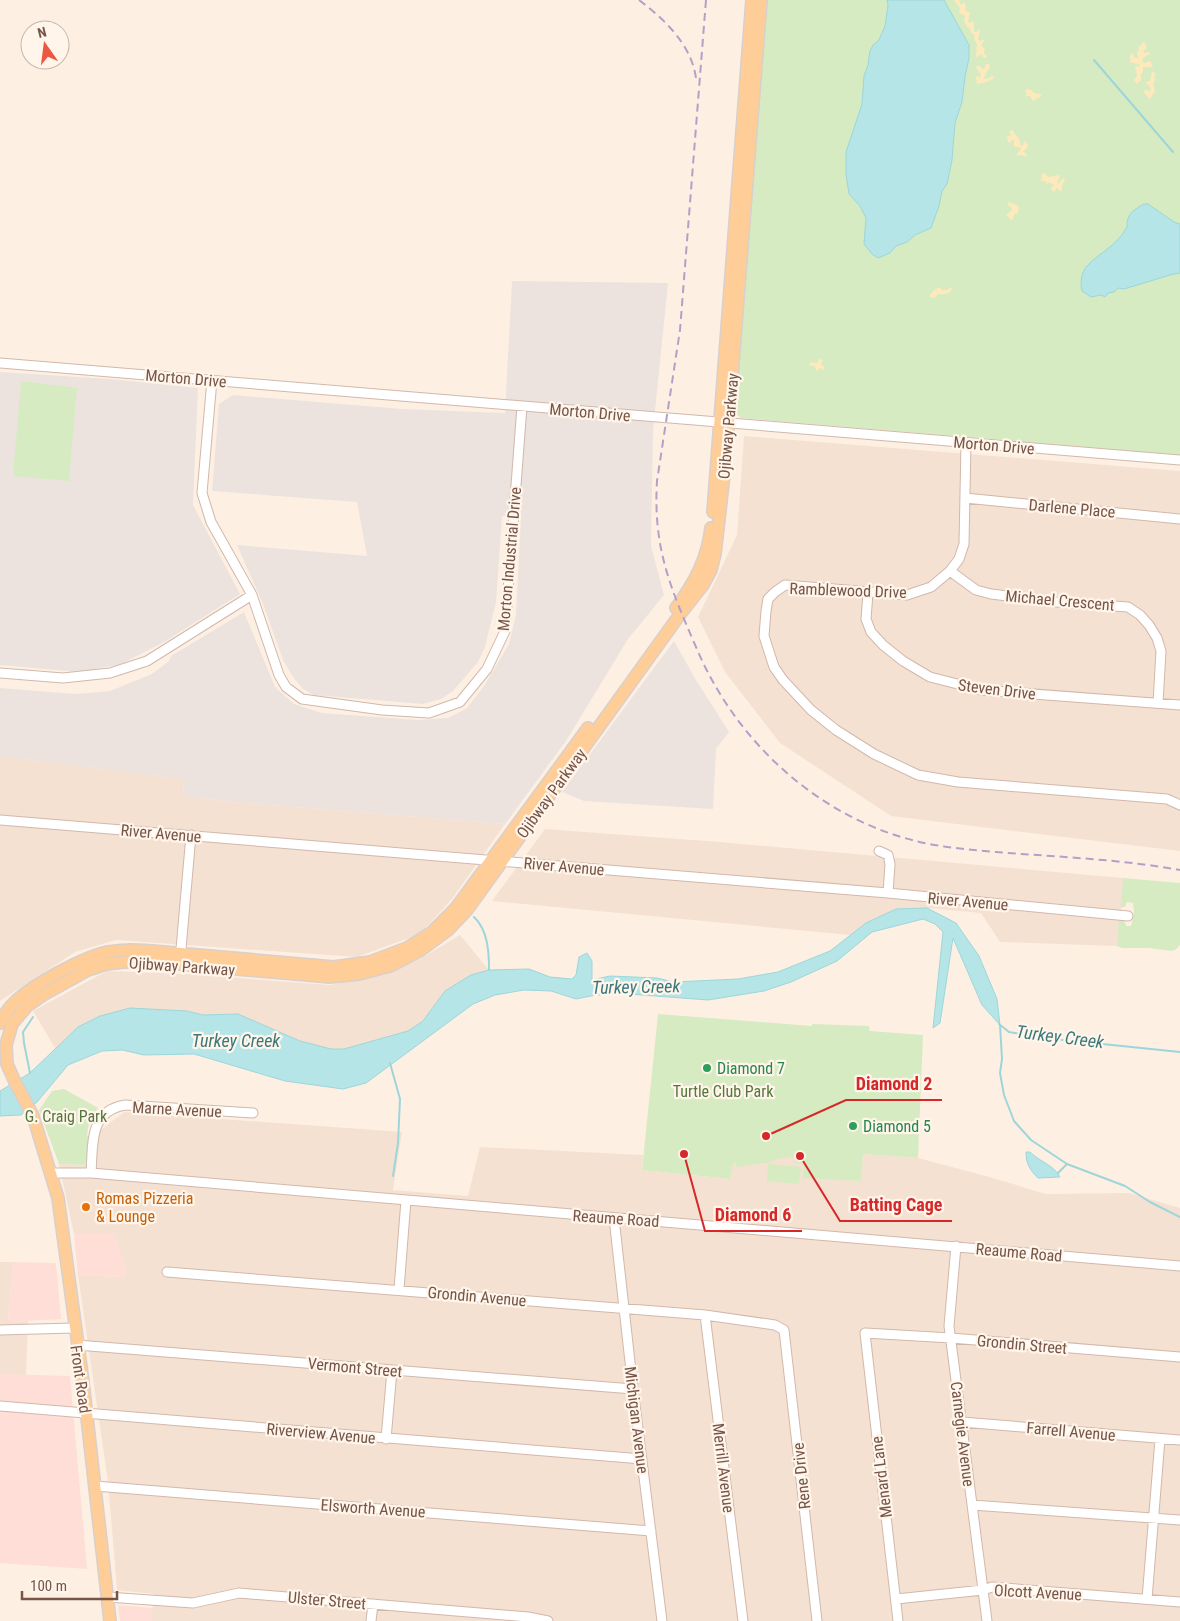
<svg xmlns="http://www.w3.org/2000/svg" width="1180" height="1621" font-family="'Roboto Condensed',sans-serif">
	<rect width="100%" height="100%" fill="#fdf0e3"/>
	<path fill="#f5e1d1" d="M744,436L1180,471V851L891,816L780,743L725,672L698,617L737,535Z
		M0,756L184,779L183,796L233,802L505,824L452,899L420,934L357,957L116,940L75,952L0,1001Z
		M545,829L720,842L1123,878L1121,920L1117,946L1000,942L981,913L927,908L896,909L866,923L850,935L492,901Z
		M460,935L489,970L471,975L445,991L423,1021L408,1031L344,1049H331L300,1041L238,1014L203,1015L187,1011L130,1008L100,1016L78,1027L55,1048L33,1011L107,971L187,974L330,985L386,974L420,959Z
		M124,1112L402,1132L393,1190L468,1196L480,1147L643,1155L642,1170L730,1179L732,1163L806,1156L802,1177L861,1181L863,1154L918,1158L986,1176L1046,1194L1129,1193L1180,1208V1621H151L154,1594L117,1590L108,1482L78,1275L126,1277L114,1234H74L59,1164L85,1165L90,1138Z
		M0,1262H13L8,1322L28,1321L26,1375L0,1374Z"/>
	<path fill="#feded6" d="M74,1234H114L126,1267V1277L78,1275Z
		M13,1262L56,1263L61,1319L8,1322Z
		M0,1374L70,1376L87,1569L0,1563Z
		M118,1605L153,1608L151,1621H120Z"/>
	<path fill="#ece3de" d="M512,281L668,283L653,430L651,546L664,595L628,639L566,741L505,824L233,802L183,796L184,779L0,756V688L75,694L110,691L152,674L169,661L171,656L244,612L275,687L294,704L322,713L417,720L448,718L467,708L484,686L509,644L516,615L521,517L502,516L496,602L485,647L478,662L453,691L441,699L423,704L314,695L303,689L293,677L283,660L263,604L237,545L367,556L357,502L212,491L219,404L233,395L402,409L505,413Z
		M0,372L110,379L198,388L193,505L240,594L164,642L121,664L79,672L0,665Z
		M674,641L696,680L729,732L716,749L713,809L584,801L562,792Z"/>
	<path fill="#d6ebc1" d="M766,0H1180V455L741,418L735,413L733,407Z
		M21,381L77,388L69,481L13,476Z
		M1123,878L1180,883V945L1175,950L1171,951L1149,948H1122L1117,946L1119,918L1125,922L1126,926H1131L1134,912L1133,903L1127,902L1125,907H1121Z
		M658,1014L812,1026V1024L869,1026L870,1031L923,1035L918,1158L863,1154L861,1181L802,1178L805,1156L804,1157L803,1164L795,1163V1157L777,1159L772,1162L736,1167V1163H733L730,1179L642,1170Z
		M64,1089L98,1108L89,1122L87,1135L90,1138L85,1165L59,1164L39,1110L52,1091Z
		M768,1164L801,1167L799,1184L767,1181Z"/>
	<path fill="#fee9bc" d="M954,0H959L961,5L964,2L966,7L965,11L970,12L968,22L970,23L972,21L974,22V32H977L978,29L980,30L978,39L980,41L985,39L981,46L985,49L984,53L987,57L984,58L981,54L978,57L976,56L977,44L974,39L975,35L971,33L970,28L967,27L964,20L965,16L959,13L960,8Z
		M1144,41L1147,48L1143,51L1144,53L1149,52L1150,54L1143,58L1142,61L1144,63L1150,61L1153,66L1151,67H1143V72L1141,74V80L1137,84L1134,80L1137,76L1135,66L1139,67L1140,65L1130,62V56L1133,53L1134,58H1138L1137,53L1139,51L1138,47L1141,45Z
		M986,64H989L990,66L983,79L990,78L992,75L994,78L987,82L977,84L976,77L977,76L980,78L981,75L976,67L979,65L982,69L985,68Z
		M1152,71L1156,74L1154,77L1155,80L1153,84L1155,91L1150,99L1146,95L1144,92L1145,89L1149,91L1151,90L1150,87L1145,82L1150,81Z
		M1027,89L1031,90L1034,93L1040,94L1042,96L1033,101L1030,96H1025L1027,93L1025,91Z
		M1012,130L1019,139L1021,146H1023L1024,141L1027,143L1028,147L1023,151L1027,155L1026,157L1022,155L1017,156V154L1021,149L1019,147H1014V140H1012L1010,143L1008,142L1007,137L1011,135L1009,131Z
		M1045,173L1048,177L1060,175V177L1057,182L1058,184L1063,178L1065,179L1062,186V190L1060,191L1057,188L1054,192L1051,189L1054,184H1051L1050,182L1047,184L1045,181H1041L1042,174Z
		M1009,202L1017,205L1019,208L1017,214H1014L1013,219L1011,220L1006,215L1012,210L1011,207L1007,205Z
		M951,287L952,290L946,294H938L934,298L930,297V295L934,290L940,287L942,290H947Z
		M819,359L823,360L821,364L825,368L823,370L821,368L816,371L815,366H810L809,364L811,362L817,363Z"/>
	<path fill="#b6e5e7" stroke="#9cd6da" d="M887,0H944L969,45V58L965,77L962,102L955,123L952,160L947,184L942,191L939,206L931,228L915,235L907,242L896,246L890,253L878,258L872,254L864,244L866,218L860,206L849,194L846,174V152L862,104L864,76L868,65L870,51L873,45L879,40L885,26L888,5Z
		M1144,204H1148L1174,222L1180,224V273L1170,275L1124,289L1118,288L1114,292L1108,293L1105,297L1101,295L1091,297L1082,291C1080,283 1081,273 1087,266C1101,251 1116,247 1127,227C1126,214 1135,209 1144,204Z
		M927,908L956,923L979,956L997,999L1000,1025L982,1005L953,938L940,1023L933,1028L943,932L935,924L923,919L872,932L837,961L791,982L764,991L708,1000L629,994L596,995L576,999L551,991L524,990L495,995L473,1004L366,1083L343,1089L285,1081L194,1054L144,1055L122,1050L102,1051L68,1065L37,1102L21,1115L0,1116V1091L30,1073L78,1027L100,1016L130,1008L187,1011L203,1015L238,1014L300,1041L331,1049H344L408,1031L423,1021L445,991L471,975L489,970L529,969L550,977L572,979L576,975L579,957L587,953L592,961V980L610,976L657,978L674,982L738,979L778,972L830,951L866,923L896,909Z
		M1026,1152H1030C1040,1162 1054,1165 1060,1177L1038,1178C1030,1170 1026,1164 1026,1152Z"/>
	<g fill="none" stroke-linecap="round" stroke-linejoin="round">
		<path stroke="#9cd6da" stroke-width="2" d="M1094,60L1173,152
			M474,917C488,930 489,952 489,970
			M999,1024L1009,1032L1054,1039L1180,1052
			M1000,1025L1002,1059L1000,1073L1004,1095L1014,1121L1031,1140L1067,1164L1125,1186L1150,1202L1180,1217
			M390,1063L400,1099L398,1143L393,1176
			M30,1073L24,1043L23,1032L33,1017
			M1058,1173L1067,1164"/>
		<defs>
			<path id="minor" d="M0,363L1180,460
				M212,380L202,493L211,522L252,595L279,675L286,687L302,699L382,710L429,713L460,702L487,669L505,631L522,406
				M966,443L964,544L959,559L950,571L931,587L907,595L785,585L775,592L768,599L766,611L764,636L774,667L783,680L811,710L836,730L874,754L918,775L958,782L1167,799L1180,805
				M965,498L1180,519
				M950,571L976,590L991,594L1056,602L1128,607L1140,615L1149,625L1157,638L1161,651L1158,703
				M868,593L866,619L871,632L883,645L903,661L930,677L981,690L1180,705
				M0,673L63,678L110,673L147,661L252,595
				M0,820L888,893L1128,916
				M879,851L888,855L890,864L888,893
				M180,960L191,835
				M51,1173H91L1180,1266
				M91,1173C93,1144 89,1111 125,1105L253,1113
				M614,1218L633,1389L662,1621
				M956,1246L949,1326L987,1621
				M167,1272L705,1315L775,1325L784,1330L817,1621
				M399,1289L406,1200
				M705,1315L743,1621
				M0,1330L74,1328
				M77,1345L633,1389
				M0,1406L642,1459
				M962,1422L1180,1440
				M386,1439L392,1370
				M95,1486L651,1531
				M972,1505L1180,1520
				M107,1597L193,1603L239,1593L528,1617L548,1621
				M896,1599L983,1590L992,1587L1180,1602
				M1147,1599L1160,1439
				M371,1621L373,1604
				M898,1621L865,1333L951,1338L1180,1357"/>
			<path id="major" d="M713,512L752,0
				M676,608C695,582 707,560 711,528
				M0,1023C4,1015 9,1007 16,1001C36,983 77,961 103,953C119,949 136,950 152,951L334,967L370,962L407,948L431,933L456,908L588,728
				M110,1621L83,1382L58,1198L33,1116L15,1082L7,1064L6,1045L12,1024L27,1006L43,995L88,970L106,964L124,962H156L330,977L359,974L390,966L421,950L448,930L467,910L681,613L703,585L711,570L715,554L725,466L761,0"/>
		</defs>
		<use href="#minor" stroke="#d1b8ac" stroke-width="11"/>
		<use href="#major" stroke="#d9cfcc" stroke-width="14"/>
		<use href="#minor" stroke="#fff" stroke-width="9"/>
		<use href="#major" stroke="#ffce98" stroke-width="11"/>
		<path stroke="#b2a1c7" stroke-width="2" stroke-dasharray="8 5" stroke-linecap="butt" d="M639,0C665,20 691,44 696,78
			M706,0L680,330L657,481C653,548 670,587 696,647C737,745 824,823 929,844C951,848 973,850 996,852C1057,857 1119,859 1180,870"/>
	</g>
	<g fill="#2e9e5b" stroke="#fff5ea" stroke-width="2">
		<circle cx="707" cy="1068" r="5"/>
		<circle cx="853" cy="1126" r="5"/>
	</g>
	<circle fill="#e8710a" stroke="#fff5ea" stroke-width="2" cx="86" cy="1207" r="5"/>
	<g text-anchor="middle" stroke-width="4.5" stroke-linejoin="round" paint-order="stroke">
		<g font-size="16" fill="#765448" stroke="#fff5ea">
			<text transform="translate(186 378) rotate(5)" y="6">Morton Drive</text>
			<text transform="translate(590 412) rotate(5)" y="6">Morton Drive</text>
			<text transform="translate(728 426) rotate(-85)" y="6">Ojibway Parkway</text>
			<text transform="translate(994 445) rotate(5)" y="6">Morton Drive</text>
			<text transform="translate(1072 508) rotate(5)" y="6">Darlene Place</text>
			<text transform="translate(509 559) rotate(-85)" y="6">Morton Industrial Drive</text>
			<text transform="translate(848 590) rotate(2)" y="6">Ramblewood Drive</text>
			<text transform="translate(1060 600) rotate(5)" y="6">Michael Crescent</text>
			<text transform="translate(997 689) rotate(7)" y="6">Steven Drive</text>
			<text transform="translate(551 793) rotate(-54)" y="6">Ojibway Parkway</text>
			<text transform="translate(161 833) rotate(5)" y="6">River Avenue</text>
			<text transform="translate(564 866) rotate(5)" y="6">River Avenue</text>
			<text transform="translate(968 901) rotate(5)" y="6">River Avenue</text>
			<text transform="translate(182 966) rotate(4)" y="6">Ojibway Parkway</text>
			<text transform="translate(177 1109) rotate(3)" y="6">Marne Avenue</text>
			<text transform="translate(616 1218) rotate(4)" y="6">Reaume Road</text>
			<text transform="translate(1019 1252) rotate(5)" y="6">Reaume Road</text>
			<text transform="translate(477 1296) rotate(5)" y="6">Grondin Avenue</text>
			<text transform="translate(1022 1344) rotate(5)" y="6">Grondin Street</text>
			<text transform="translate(355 1367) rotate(5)" y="6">Vermont Street</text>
			<text transform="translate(81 1379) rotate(82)" y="6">Front Road</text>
			<text transform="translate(637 1420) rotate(83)" y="6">Michigan Avenue</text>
			<text transform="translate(1071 1431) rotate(5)" y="6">Farrell Avenue</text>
			<text transform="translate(321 1433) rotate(5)" y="6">Riverview Avenue</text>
			<text transform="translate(963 1434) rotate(83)" y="6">Carnegie Avenue</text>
			<text transform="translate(724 1468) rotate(83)" y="6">Merrill Avenue</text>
			<text transform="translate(801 1476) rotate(-96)" y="6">Rene Drive</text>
			<text transform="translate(881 1477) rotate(-97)" y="6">Menard Lane</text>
			<text transform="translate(373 1508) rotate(4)" y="6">Elsworth Avenue</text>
			<text transform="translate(1038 1592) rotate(3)" y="6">Olcott Avenue</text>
			<text transform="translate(327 1600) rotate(5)" y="6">Ulster Street</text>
		</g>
		<g font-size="16" fill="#27864d" stroke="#fff5ea" text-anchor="start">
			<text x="717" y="1074">Diamond 7</text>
			<text x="863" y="1132">Diamond 5</text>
		</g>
		<g font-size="16" fill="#53773c" stroke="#fff5ea">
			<text x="723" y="1097">Turtle Club Park</text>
			<text x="66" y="1122">G. Craig Park</text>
		</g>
		<g font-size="16" fill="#c56008" stroke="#fff5ea" text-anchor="start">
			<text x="96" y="1204">Romas Pizzeria<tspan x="96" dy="18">&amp; Lounge</tspan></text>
		</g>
		<g font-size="18" font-style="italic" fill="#3b787c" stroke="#fff5ea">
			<text transform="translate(636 987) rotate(-1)" y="6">Turkey Creek</text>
			<text transform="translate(1060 1037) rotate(7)" y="6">Turkey Creek</text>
			<text x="236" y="1047">Turkey Creek</text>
		</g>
	</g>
	<path fill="none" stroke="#d62828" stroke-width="2" d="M766 1136L846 1100H942M800 1156L840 1221H952M684 1154L705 1231H802"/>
	<g fill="#d62828" stroke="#fff5ea" stroke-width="2">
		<circle cx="766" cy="1136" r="5"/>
		<circle cx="800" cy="1156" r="5"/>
		<circle cx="684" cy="1154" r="5"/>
	</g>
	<g font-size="18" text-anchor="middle" font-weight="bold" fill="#d62828" stroke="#fff5ea" stroke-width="4.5" stroke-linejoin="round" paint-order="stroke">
		<text x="894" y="1090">Diamond 2</text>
		<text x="896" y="1211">Batting Cage</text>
		<text x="753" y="1221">Diamond 6</text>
	</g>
	<g transform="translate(45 45) rotate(346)"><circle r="24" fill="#fff5ea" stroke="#c8b5a9"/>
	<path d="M0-4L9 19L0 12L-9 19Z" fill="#ec5742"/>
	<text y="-8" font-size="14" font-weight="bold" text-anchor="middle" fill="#765448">N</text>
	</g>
	<path d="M22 1591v8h95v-8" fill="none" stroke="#765448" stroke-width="2.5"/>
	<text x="30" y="1591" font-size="15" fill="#765448" stroke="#fff5ea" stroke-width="4" paint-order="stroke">100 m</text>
</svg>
